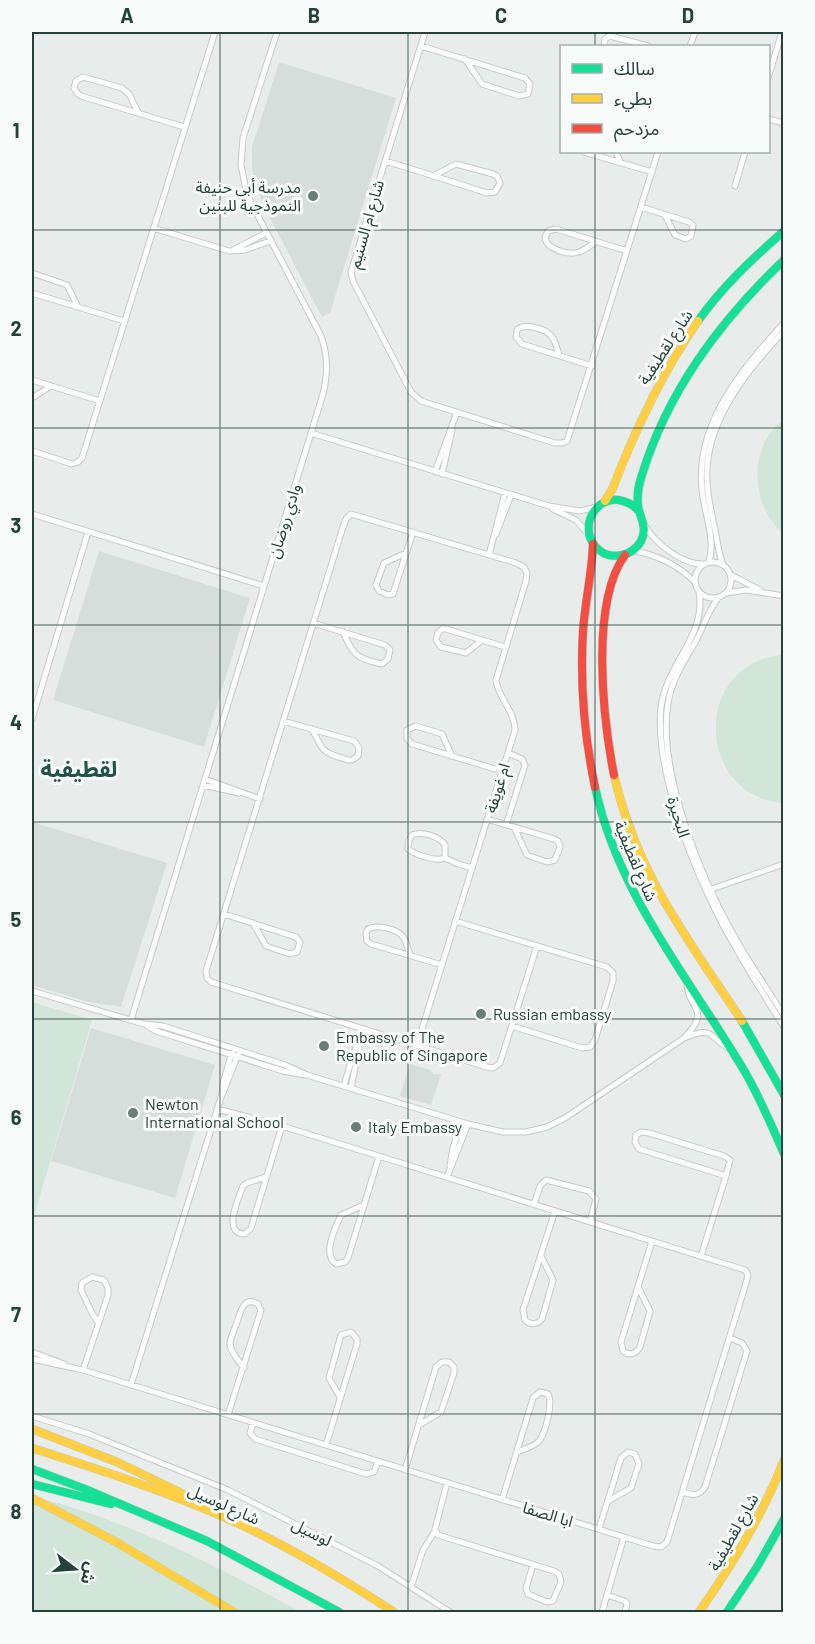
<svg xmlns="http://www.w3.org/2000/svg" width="815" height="1644" font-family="Barlow,'Noto Sans Arabic',sans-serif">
	<rect width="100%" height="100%" fill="#e8edeb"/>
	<path fill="#d6dedb" d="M279,62L396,98L330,313L322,317L265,209L255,184L252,168V147Z
		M99,551L250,598L204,747L53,700Z
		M32,822L167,863L121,1007L85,1001L32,985Z
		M91,1028L215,1065L175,1198L51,1161Z
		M410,1064L431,1070L433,1074H441L431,1105L400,1096Z"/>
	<path fill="#d2e5d9" d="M783,420V534C752,506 746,448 783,420Z
		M783,655L784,803H783C695,796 692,662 783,655Z
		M32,1002L92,1020L32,1223Z
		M32,1496C130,1521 213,1564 301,1612H32Z"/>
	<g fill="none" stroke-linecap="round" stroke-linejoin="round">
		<defs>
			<path id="street" d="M425,32L351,272L353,281L411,392L421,401L555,443H562L567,441L658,152
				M421,46L525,78L530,84L528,94L519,96L482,84L465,59
				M604,46L605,39L610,36L648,46
				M690,46L695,32
				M768,78L782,32
				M138,112L129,94L122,88L83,77L76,81L74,88L78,94L81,96L184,127
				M768,119L784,123
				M584,152L652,172
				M616,152L620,162
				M385,161C419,171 453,182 487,193L495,192L500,183L497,176L493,174L456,164L433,176
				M735,186L745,152
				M641,207L689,222L693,225L691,236L686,239L675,235L665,215
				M153,228L229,251L245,250L270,241
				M596,242C591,245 585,250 579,252C568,256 547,249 545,238L548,231L556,229L627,251
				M233,250L266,233
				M32,273L67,285L78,307
				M32,293L124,321
				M559,355C557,349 556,342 552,337C546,328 524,323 517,330L516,337L522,344L592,366
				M32,380L100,401
				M32,398L51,386
				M311,433L549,506L580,511L597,507
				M32,451L72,464L78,462L82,458L215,32
				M435,472L457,412
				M442,474L452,430
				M553,509L576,520L588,534
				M32,514L264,586
				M645,526C656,544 682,565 704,564
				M496,534L511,495
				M634,551C656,554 679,566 695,582
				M406,553L384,563L376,585L379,591L388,595L393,594L413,532
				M489,555L505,493
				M695 580a18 18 0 1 1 36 0a18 18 0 1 1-36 0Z
				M709,562C716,538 704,513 702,489C695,424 743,367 784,323
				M723,565C718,552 717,538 714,525C710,506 706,489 707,470C709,417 749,368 784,331
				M731,575L760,590
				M699,592C707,635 666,665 661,707C658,736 664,765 671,793C694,883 735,950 784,1027
				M726,593L746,590L784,596
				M719,597C708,610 704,626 696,641C684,661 672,679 668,703C657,769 700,877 733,934C748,962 767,988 784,1016
				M313,623L385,645L390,650L388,659L382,664C357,659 353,655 343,632
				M482,640L466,653L441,647L436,640L438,633L442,629H446L505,647
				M32,719L88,532
				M283,721L354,741L359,748L358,756L352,760H348C323,752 324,754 312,729
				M452,756L442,734L416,726L407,730V739L412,744L502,771
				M205,779L260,799
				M203,785L239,793
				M487,819L554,839L558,841L560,847L555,860L547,862L527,855L514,827
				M506,825L525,765L522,759L508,753
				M445,858V845C439,836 422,831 412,835L409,840L408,849C416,855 436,862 445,858L458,864L472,868
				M709,890L784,864
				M224,914L296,937L300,942L297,952L290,954L266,946L253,923
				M455,921L607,967L613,973V981L595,1040L590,1047L582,1048L512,1026
				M410,955C408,950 407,942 403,937C398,929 376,924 368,929L366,933L367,941L371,944L442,965
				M32,991L144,1024L163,1026L285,1065L307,1075L468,1124L503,1132H526L547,1127L565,1118L684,1038C714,1025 708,1037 730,1049
				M131,1020L323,394C328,373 328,356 321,336L247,195L241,165L243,138L277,32
				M146,1025L156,1031L283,1071L305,1075
				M685,1037C712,1008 688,1010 687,984
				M417,1045L515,730C515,711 498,698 496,680L526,581L527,573L524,567L516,563L351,514L346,519L343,527L206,971L207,978L211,982L487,1067L493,1068L500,1063L537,946
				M344,1086L352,1057L364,1029
				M351,1088L359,1048
				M223,1093L238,1054
				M450,1166L453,1148L461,1122
				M266,1177L247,1183L243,1186C238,1199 222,1234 245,1234L251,1228L282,1126
				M447,1177L468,1124
				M534,1204L540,1186L546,1180L589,1191L596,1199L590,1221
				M364,1205L341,1215C335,1228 322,1255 336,1264L345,1262L348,1258L379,1156
				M541,1256L553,1280L542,1319C537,1325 530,1325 525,1320L523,1310L555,1211
				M701,1256L726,1176L730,1160L724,1156L649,1133L641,1132L636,1135L635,1142L639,1149L726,1176
				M638,1287L650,1311L640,1347C636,1354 629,1356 623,1351L621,1342L652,1241
				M32,1352L64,1364
				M32,1359L83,1370L653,1546L661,1547L667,1542L746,1283L748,1275L745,1270L282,1126L217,1109
				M83,1370L108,1295V1288L104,1280L92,1277L82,1283L81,1290L93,1315L98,1322
				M131,1385L222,1094L223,1083L233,1049
				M228,1415L261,1310L258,1304C243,1295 240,1314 236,1325C234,1330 231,1337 230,1343C230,1352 239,1361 244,1368
				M32,1416L89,1434L228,1490L378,1566L450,1612
				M253,1423L250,1433L255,1439L366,1474L374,1472L378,1461
				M326,1445L357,1344V1339L351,1332L341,1335L329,1378L340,1397
				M405,1470L436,1367L442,1362H449L454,1367V1373L441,1412L419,1425
				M447,1483L435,1529L438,1535L554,1571L559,1574L561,1582L553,1601L547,1602L528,1594L526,1588L533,1565
				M682,1492C692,1495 699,1497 705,1487L747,1351L742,1343L730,1338
				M502,1500L533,1398L540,1392L548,1394C553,1403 546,1432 539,1441C534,1447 524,1449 517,1452
				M599,1529L621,1458L628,1452L635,1454L639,1464L631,1488L608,1501
				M411,1587L423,1550L435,1531
				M607,1595L625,1601L627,1604L625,1612
				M602,1612L624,1537"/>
			<path id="fast" d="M698,321C722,287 753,258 784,231
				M639,511C636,508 632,504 628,503C600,489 577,524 595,546C608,562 632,557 641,541C648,528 640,518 638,506C637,497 638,487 641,478C667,392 719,322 784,260
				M595,787C618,895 690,979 745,1072C760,1098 772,1126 784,1154
				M742,1021L784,1095
				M32,1469L85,1489L207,1541L339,1612
				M32,1484L111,1504
				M727,1612L757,1567L784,1519"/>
			<path id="slow" d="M605,501L612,490C635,430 661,374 698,321
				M614,775C637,875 688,939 742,1021
				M32,1429L117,1462L204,1504
				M32,1448C100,1470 169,1492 235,1522C290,1547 343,1579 394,1612
				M32,1498L116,1542L234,1612
				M699,1612C733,1564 763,1515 784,1460"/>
			<path id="jam" d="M593,544C592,573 585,602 583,631C580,683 584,735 595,787
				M614,775C603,719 590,603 625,555"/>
		</defs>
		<use href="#street" stroke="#c5cac8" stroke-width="7"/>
		<use href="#fast" stroke="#c3cbc8" stroke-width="9"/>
		<use href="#slow" stroke="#c3cbc8" stroke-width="9"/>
		<use href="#jam" stroke="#c3cbc8" stroke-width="9"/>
		<use href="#street" stroke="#fcfcfc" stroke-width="5"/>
		<use href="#fast" stroke="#16e098" stroke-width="8"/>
		<use href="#slow" stroke="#ffcf43" stroke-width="8"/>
		<use href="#jam" stroke="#f24e42" stroke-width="8"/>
	</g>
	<path fill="none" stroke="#25413c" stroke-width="1.5" stroke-opacity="0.55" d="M220,32V1612M408,32V1612M595,32V46M595,152V1612M32,230H784M32,428H784M32,625H784M32,822H784M32,1019H784M32,1216H784M32,1414H784"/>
	<g fill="#697d79" stroke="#f7fbf9" stroke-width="2">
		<circle cx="313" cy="196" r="6"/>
		<circle cx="481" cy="1014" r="6"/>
		<circle cx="324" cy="1046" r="6"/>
		<circle cx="133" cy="1113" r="6"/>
		<circle cx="356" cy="1127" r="6"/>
	</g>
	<g text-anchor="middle" stroke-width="6" stroke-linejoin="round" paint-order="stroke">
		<g font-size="16" fill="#25413c" stroke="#f7fbf9" text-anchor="start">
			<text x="301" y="193" text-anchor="end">مدرسة أبي حنيفة<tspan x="301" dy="18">النموذجية للبنين</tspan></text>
			<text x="493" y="1020">Russian embassy</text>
			<text x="336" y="1043">Embassy of The<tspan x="336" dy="18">Republic of Singapore</tspan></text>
			<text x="145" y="1110">Newton<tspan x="145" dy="18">International School</tspan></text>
			<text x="368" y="1133">Italy Embassy</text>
		</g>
		<g font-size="16" fill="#25413c" stroke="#f7fbf9">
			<text transform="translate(366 224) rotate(-74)" y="6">شارع ام السنيم</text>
			<text transform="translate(665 347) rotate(-57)" y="6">شارع لقطيفية</text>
			<text transform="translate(284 521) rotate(-73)" y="6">وادي روضان</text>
			<text transform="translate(497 788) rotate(-73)" y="6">ام غويفة</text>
			<text transform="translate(679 817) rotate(73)" y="6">البحيرة</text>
			<text transform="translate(636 861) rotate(67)" y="6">شارع لقطيفية</text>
			<text transform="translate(224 1504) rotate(24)" y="6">شارع لوسيل</text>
			<text transform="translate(548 1514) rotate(17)" y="6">ابا الصفا</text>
			<text transform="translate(312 1532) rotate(27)" y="6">لوسيل</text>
			<text transform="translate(733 1532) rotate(-61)" y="6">شارع لقطيفية</text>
		</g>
		<g font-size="22" font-weight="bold" fill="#20544b" stroke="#f7fbf9">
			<text x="79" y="777">لقطيفية</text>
		</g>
	</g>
	<rect width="815" height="1644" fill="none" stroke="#f7fbf9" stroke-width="66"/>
	<rect x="560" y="45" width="210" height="108" fill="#f7fbf9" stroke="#a3b1ad" stroke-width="1.5"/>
	<rect x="572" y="64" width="30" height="9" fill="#16e098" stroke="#a3b1ad" stroke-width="1.5"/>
	<text x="614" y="75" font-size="18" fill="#25413c">سالك</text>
	<rect x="572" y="94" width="30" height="9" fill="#ffcf43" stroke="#a3b1ad" stroke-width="1.5"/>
	<text x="614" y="105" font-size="18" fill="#25413c">بطيء</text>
	<rect x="572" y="124" width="30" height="9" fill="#f24e42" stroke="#a3b1ad" stroke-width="1.5"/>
	<text x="614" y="135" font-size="18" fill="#25413c">مزدحم</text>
	<g transform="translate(75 1569) rotate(107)" stroke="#f7fbf9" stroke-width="4.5" paint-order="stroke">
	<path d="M0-4.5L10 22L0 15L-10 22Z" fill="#25413c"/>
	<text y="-9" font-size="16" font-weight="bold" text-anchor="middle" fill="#25413c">ش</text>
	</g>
	<rect x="33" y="33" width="749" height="1578" fill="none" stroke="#25413c" stroke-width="2"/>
	<g font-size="20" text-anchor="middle" font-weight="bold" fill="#25413c">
		<text x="127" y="23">A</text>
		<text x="314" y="23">B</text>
		<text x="501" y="23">C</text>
		<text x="688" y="23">D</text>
		<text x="16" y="138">1</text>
		<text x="16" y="336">2</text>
		<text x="16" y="533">3</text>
		<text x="16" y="730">4</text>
		<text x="16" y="927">5</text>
		<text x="16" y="1125">6</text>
		<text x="16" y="1322">7</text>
		<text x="16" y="1519">8</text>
	</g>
</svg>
